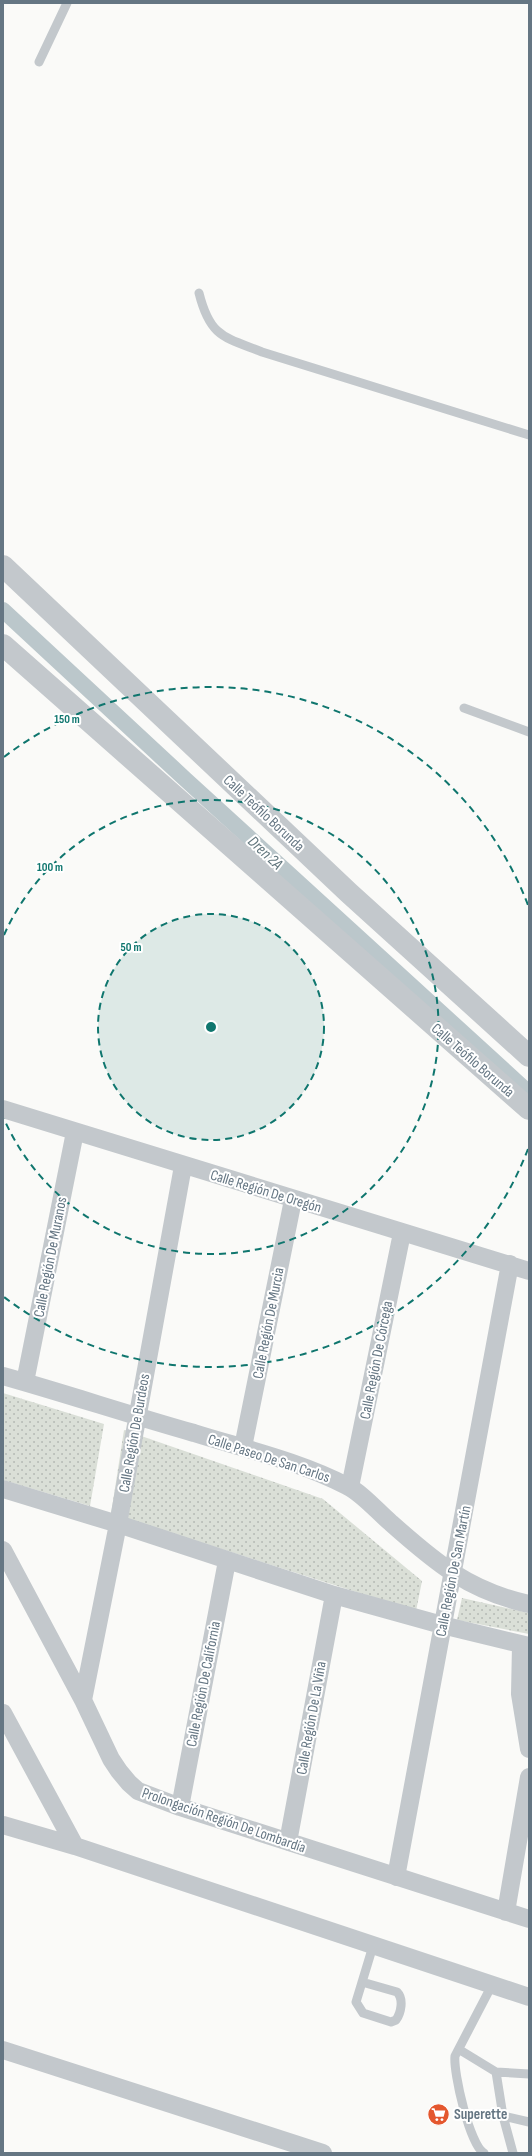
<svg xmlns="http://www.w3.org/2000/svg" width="532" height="2156" font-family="'Sofia Sans Condensed',sans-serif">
	<defs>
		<pattern id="park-dots" width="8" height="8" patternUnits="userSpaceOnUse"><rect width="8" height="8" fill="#dadfd7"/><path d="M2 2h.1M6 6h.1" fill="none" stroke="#b4b9b4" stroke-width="1.8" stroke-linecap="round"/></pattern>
	</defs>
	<rect width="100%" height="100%" fill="#fafaf8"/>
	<path fill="url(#park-dots)" d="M3,1393L104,1424L90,1506L3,1480Z
		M124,1430L323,1499L422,1581L416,1611L111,1514Z
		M462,1598L529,1613V1634L457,1620Z"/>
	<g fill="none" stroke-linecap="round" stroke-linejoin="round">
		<path stroke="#bbc7cb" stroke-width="16" d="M3,610L185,779L529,1093"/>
		<path stroke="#c3c8cc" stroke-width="9" d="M39,62L67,3
			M199,293C210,337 224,337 262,352L529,435
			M464,708L529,732
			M362,1982L397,1992C404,1999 401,2013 396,2020L391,2022L363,2013L356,2002L373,1946
			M460,2050L496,2072L529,2074
			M496,2072L503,2116L513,2153
			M503,2116L529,2122
			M484,2153C470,2146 453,2072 455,2056L492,1985"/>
		<path stroke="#c3c8cc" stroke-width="18" d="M3,1109L529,1271
			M3,1376C67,1394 130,1415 194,1433C245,1449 299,1461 347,1486C362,1493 378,1512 391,1523C436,1563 469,1591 529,1604
			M25,1382L75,1132
			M243,1447L293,1200
			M350,1487L402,1233
			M3,1489L118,1524L334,1595L442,1625L529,1646
			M3,1550L83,1700L111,1759L119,1771L129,1783L138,1791L180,1807L529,1919
			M521,1645L520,1694L529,1749
			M83,1700L118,1524L183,1166
			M3,1713L75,1846
			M180,1807L227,1561
			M3,1825L75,1846L529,1997
			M288,1842L334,1595
			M396,1877L510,1264
			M506,1912L529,1777
			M3,2050L323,2153"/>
		<path stroke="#c3c8cc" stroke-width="22" d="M3,566L349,893L529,1056
			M3,645L529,1109"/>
	</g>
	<circle cx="211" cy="1027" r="113" fill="#0f766e" fill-opacity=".12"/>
	<g fill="none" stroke="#0f766e" stroke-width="2" stroke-dasharray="7 5">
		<circle cx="211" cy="1027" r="113"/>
		<path d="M4 935A227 227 0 1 1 4 1119"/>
		<path d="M528 1149A340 340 0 0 1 4 1297M4 757A340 340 0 0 1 528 905"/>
	</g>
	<defs>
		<symbol id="supermarket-disc" viewBox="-11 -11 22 22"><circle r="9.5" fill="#e4572e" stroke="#fff"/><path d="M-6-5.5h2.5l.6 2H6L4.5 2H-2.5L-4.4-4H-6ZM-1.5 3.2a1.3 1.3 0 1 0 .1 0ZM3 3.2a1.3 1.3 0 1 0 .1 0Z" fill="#fff"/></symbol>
	</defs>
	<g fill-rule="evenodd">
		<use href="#supermarket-disc" x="426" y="2102" width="25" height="25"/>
	</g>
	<g text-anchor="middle" stroke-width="4" stroke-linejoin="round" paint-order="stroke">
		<g font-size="15" fill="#657683" stroke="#fff">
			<text transform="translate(264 813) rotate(43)" y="5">Calle Teófilo Borunda</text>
			<text transform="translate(473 1060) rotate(41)" y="5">Calle Teófilo Borunda</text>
			<text transform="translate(266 1191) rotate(17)" y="5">Calle Región De Oregón</text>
			<text transform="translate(50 1257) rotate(-79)" y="5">Calle Región De Muranos</text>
			<text transform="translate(268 1323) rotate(-79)" y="5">Calle Región De Murcia</text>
			<text transform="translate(376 1360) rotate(-79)" y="5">Calle Región De Córcega</text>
			<text transform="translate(134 1433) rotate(-80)" y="5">Calle Región De Burdeos</text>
			<text transform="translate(269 1458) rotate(18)" y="5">Calle Paseo De San Carlos</text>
			<text transform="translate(453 1571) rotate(-79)" y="5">Calle Región De San Martín</text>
			<text transform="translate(203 1684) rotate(-79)" y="5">Calle Región De California</text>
			<text transform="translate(311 1718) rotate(-80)" y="5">Calle Región De La Viña</text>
			<text transform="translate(224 1820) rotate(19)" y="5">Prolongación Región De Lombardía</text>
		</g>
		<g font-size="15" font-weight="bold" fill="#657683" stroke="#fff" text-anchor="start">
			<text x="454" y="2119">Superette</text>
		</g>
		<g font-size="16" font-style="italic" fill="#60757c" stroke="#fff">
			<text transform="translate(266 852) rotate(43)" y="6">Dren 2A</text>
		</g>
	</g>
	<circle cx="211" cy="1027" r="6" fill="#0f766e" stroke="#fff" stroke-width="2"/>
	<g font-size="12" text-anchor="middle" font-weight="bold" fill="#0f766e" stroke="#fff" stroke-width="4" stroke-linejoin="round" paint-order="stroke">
		<text x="67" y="723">150 m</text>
		<text x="50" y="871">100 m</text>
		<text x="131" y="951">50 m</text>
	</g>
	<rect width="532" height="2156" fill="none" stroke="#657683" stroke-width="8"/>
</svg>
